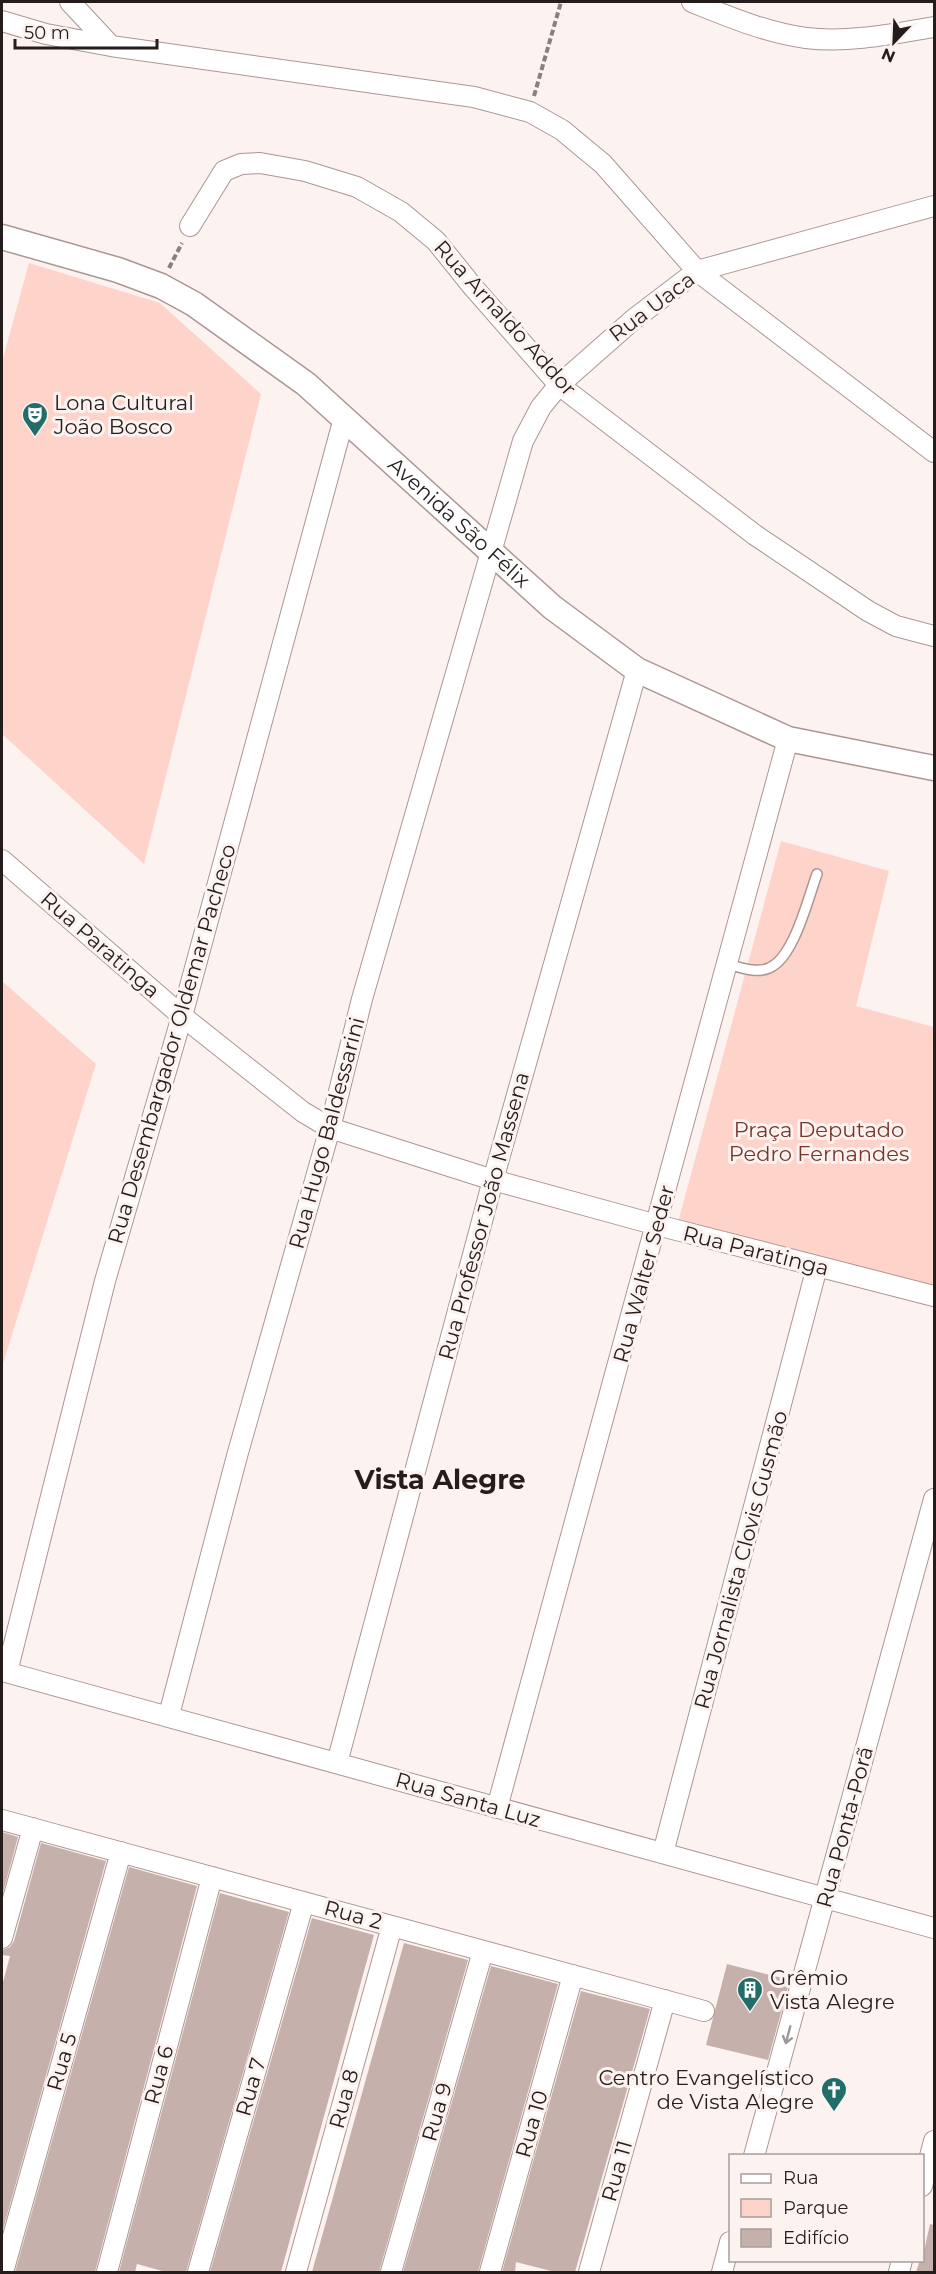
<svg xmlns="http://www.w3.org/2000/svg" width="936" height="2274" font-family="Montserrat,sans-serif">
	<rect width="100%" height="100%" fill="#fcf3f1"/>
	<path fill="#fed3ca" d="M29,263L160,303L261,394L144,864L2,734V362Z
		M781,841L889,871L856,1006L934,1027V1291L677,1226Z
		M2,981L96,1064L2,1367Z"/>
	<path fill="#c6b0ab" d="M2,1832L18,1837L2,1896Z
		M41,1843L106,1861L2,2233V1986L10,1956L2,1955V1950L10,1947L14,1941Z
		M129,1867L197,1886L95,2272H15Z
		M220,1893L289,1912L186,2272H166L137,2264L135,2272H119Z
		M312,1918L374,1935L281,2272H210Z
		M404,1943L468,1960L379,2272H312Z
		M727,1964L790,1980L768,2060L706,2045Z
		M491,1966L558,1984L478,2272H403Z
		M581,1991L650,2009L575,2272H555L516,2262L515,2272H502Z
		M930,2224L934,2225V2272H916L920,2260H922Z"/>
	<g fill="none" stroke-linecap="round" stroke-linejoin="round">
		<defs>
			<path id="service" d="M727,964C740,967 756,974 769,968C794,958 808,898 817,874"/>
			<path id="minor" d="M70,2L111,46
				M692,2C727,16 767,33 806,38C849,43 892,34 934,27
				M2,21L46,34L111,46L474,97L530,112L562,130L603,164L697,271L934,452
				M190,226L224,171L241,164L260,163L305,171L357,187L401,212L436,241L473,287L559,385L755,535L868,611L896,626L934,636
				M2,860L182,1016L303,1112L330,1128L493,1180L657,1225L934,1296
				M2,1671L934,1928
				M7,1672L105,1281L182,1016L344,418
				M169,1715L237,1456L330,1128L362,999L523,441L541,407L559,385L634,319L697,271L934,206
				M337,1763L493,1180L637,670
				M497,1808L788,739
				M2,1820L704,2011
				M663,1853L817,1267
				M2,1938L33,1828
				M754,2156L934,1499
				M922,2186L934,2141
				M3,2272L121,1852
				M107,2272L212,1877
				M198,2272L304,1902
				M296,2272L392,1926
				M391,2272L483,1951
				M490,2272L573,1975
				M589,2272L665,2000
				M722,2272L730,2242
				M899,2272L902,2260"/>
			<g id="tertiary">
				<path id="s1" d="M2,237L118,270L161,286L194,304L306,384L552,607L637,670L788,739L934,768"/>
			</g>
		</defs>
		<use href="#service" stroke="#ac9692" stroke-width="12"/>
		<use href="#minor" stroke="#ac9692" stroke-width="22"/>
		<use href="#tertiary" stroke="#ac9692" stroke-width="27"/>
		<path stroke="#89807e" stroke-width="4" stroke-dasharray="6 3" stroke-linecap="butt" d="M534,96L561,2
			M169,268L182,243"/>
		<use href="#service" stroke="#fff" stroke-width="9"/>
		<use href="#minor" stroke="#fff" stroke-width="20"/>
		<use href="#tertiary" stroke="#fff" stroke-width="24"/>
	</g>
	<defs><path id="oneway-shaft" d="M-6 0H5M1.5-3L5.5 0L1.5 3" fill="none" stroke-width="1.6" stroke-linecap="round" stroke-linejoin="round" transform="scale(1.5)"/></defs>
	<use stroke="#9d9998" href="#oneway-shaft" transform="translate(788 2035) rotate(105)"/>
	<defs>
		<symbol id="theatre-pin" viewBox="-11 -11 22 30"><path d="M0 17L-7.5 6A9.5 9.5 0 1 1 7.5 6Z" fill="#216d6a" stroke="#fcf3f1"/><path d="M-5-5.5Q0-4 5-5.5V0Q5 5 0 6Q-5 5-5 0ZM-3.3-2.5H-1v1.5H-3.3ZM1-2.5H3.3v1.5H1ZM-2.8 1Q0 5.5 2.8 1Z" fill="#fff"/></symbol>
		<symbol id="building-pin" viewBox="-11 -11 22 30"><path d="M0 17L-7.5 6A9.5 9.5 0 1 1 7.5 6Z" fill="#216d6a" stroke="#fcf3f1"/><path d="M-4-6H4V6H1V3H-1V6H-4ZM-2.5-4.3h1.7v1.8h-1.7ZM.8-4.3h1.7v1.8H.8ZM-2.5-1h1.7V.8h-1.7ZM.8-1h1.7V.8H.8Z" fill="#fff"/></symbol>
		<symbol id="church-pin" viewBox="-11 -11 22 30"><path d="M0 17L-7.5 6A9.5 9.5 0 1 1 7.5 6Z" fill="#216d6a" stroke="#fcf3f1"/><path d="M-1.2-6h2.4v3.5h3.3v2.4h-3.3V6h-2.4V-.1h-3.3v-2.4h3.3Z" fill="#fff"/></symbol>
	</defs>
	<g fill-rule="evenodd">
		<use href="#theatre-pin" x="20" y="400" width="30" height="40"/>
		<use href="#building-pin" x="735" y="1975" width="30" height="40"/>
		<use href="#church-pin" x="819" y="2075" width="30" height="40"/>
	</g>
	<g text-anchor="middle" stroke-width="6" stroke-linejoin="round" paint-order="stroke">
		<g font-size="21" fill="#251d1b" stroke="#fcf3f1">
			<text transform="translate(652 307) rotate(-37)" y="7">Rua Uaca</text>
			<text transform="translate(505 318) rotate(48)" y="7">Rua Arnaldo Addor</text>
			<text dy="7" stroke="none"><textPath href="#s1" startOffset="548">Avenida São Félix</textPath></text>
			<text transform="translate(100 945) rotate(41)" y="7">Rua Paratinga</text>
			<text transform="translate(172 1044) rotate(-74)" y="7">Rua Desembargador Oldemar Pacheco</text>
			<text transform="translate(327 1133) rotate(-75)" y="7">Rua Hugo Baldessarini</text>
			<text transform="translate(484 1216) rotate(-75)" y="7">Rua Professor João Massena</text>
			<text transform="translate(756 1251) rotate(14)" y="7">Rua Paratinga</text>
			<text transform="translate(644 1274) rotate(-75)" y="7">Rua Walter Seder</text>
			<text transform="translate(741 1560) rotate(-75)" y="7">Rua Jornalista Clovis Gusmão</text>
			<text transform="translate(468 1800) rotate(16)" y="7">Rua Santa Luz</text>
			<text transform="translate(845 1827) rotate(-75)" y="7">Rua Ponta-Porã</text>
			<text transform="translate(353 1915) rotate(15)" y="7">Rua 2</text>
			<text transform="translate(62 2062) rotate(-74)" y="7">Rua 5</text>
			<text transform="translate(159 2075) rotate(-75)" y="7">Rua 6</text>
			<text transform="translate(251 2087) rotate(-74)" y="7">Rua 7</text>
			<text transform="translate(344 2099) rotate(-75)" y="7">Rua 8</text>
			<text transform="translate(437 2112) rotate(-74)" y="7">Rua 9</text>
			<text transform="translate(532 2124) rotate(-74)" y="7">Rua 10</text>
			<text transform="translate(617 2171) rotate(-74)" y="7">Rua 11</text>
		</g>
		<g font-size="21" fill="#251d1b" stroke="#fcf3f1" text-anchor="start">
			<text x="54" y="410">Lona Cultural<tspan x="54" dy="24">João Bosco</tspan></text>
			<text x="770" y="1985">Grêmio<tspan x="770" dy="24">Vista Alegre</tspan></text>
			<text x="814" y="2085" text-anchor="end">Centro Evangelístico<tspan x="814" dy="24">de Vista Alegre</tspan></text>
		</g>
		<g font-size="21" fill="#78352a" stroke="#fcf3f1">
			<text x="819" y="1137">Praça Deputado<tspan x="819" dy="24">Pedro Fernandes</tspan></text>
		</g>
		<g font-size="27" font-weight="bold" fill="#251d1b" stroke="#fcf3f1">
			<text x="440" y="1489">Vista Alegre</text>
		</g>
	</g>
	<rect width="936" height="2274" fill="none" stroke="#251d1b" stroke-width="6"/>
	<rect x="729" y="2154" width="195" height="108" fill="#fcf3f1" stroke="#a69d9b" stroke-width="1.5"/>
	<rect x="741" y="2174" width="30" height="9" fill="#ffffff" stroke="#a69d9b" stroke-width="1.5"/>
	<text x="783" y="2184" font-size="18" fill="#251d1b">Rua</text>
	<rect x="741" y="2199" width="30" height="18" fill="#fed3ca" stroke="#a69d9b" stroke-width="1.5"/>
	<text x="783" y="2214" font-size="18" fill="#251d1b">Parque</text>
	<rect x="741" y="2229" width="30" height="18" fill="#c6b0ab" stroke="#a69d9b" stroke-width="1.5"/>
	<text x="783" y="2244" font-size="18" fill="#251d1b">Edifício</text>
	<g transform="translate(894 42) rotate(203)" stroke="#fcf3f1" stroke-width="4.5" paint-order="stroke">
	<path d="M0-4.5L10 22L0 15L-10 22Z" fill="#251d1b"/>
	<text y="-9" font-size="16" font-weight="bold" text-anchor="middle" fill="#251d1b">N</text>
	</g>
	<path d="M15 39v9h142v-9" fill="none" stroke="#251d1b" stroke-width="3"/>
	<text x="24" y="39" font-size="18" fill="#251d1b" stroke="#fcf3f1" stroke-width="4.5" paint-order="stroke">50 m</text>
</svg>
